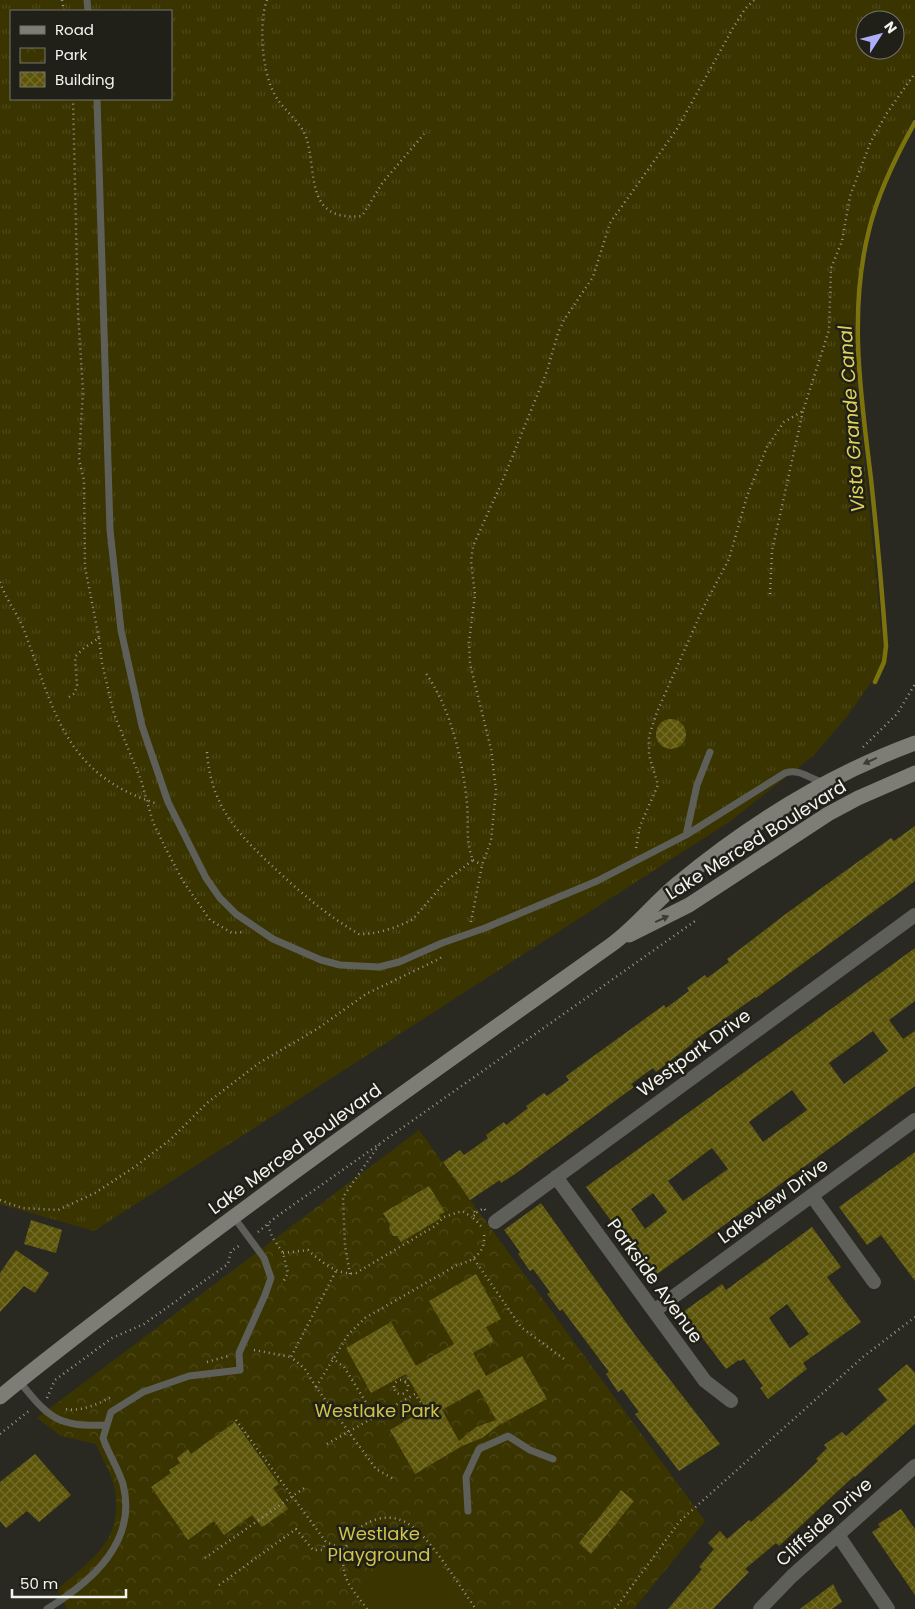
<svg xmlns="http://www.w3.org/2000/svg" width="915" height="1609" font-family="Poppins,sans-serif">
	<defs>
		<pattern id="grass-tufts" width="24" height="20" patternUnits="userSpaceOnUse" patternTransform="scale(1.25)"><rect width="24" height="20" fill="#3a3400"/><path d="M3 7l-1-3M5 7V3M7 7l1-3M15 17l-1-3M17 17v-4M19 17l1-3" fill="none" stroke="#4d4819"/></pattern>
		<pattern id="park-crowns" width="20" height="18" patternUnits="userSpaceOnUse" patternTransform="scale(1.25)"><rect width="20" height="18" fill="#3a3400"/><path d="M2 6a3 3 0 1 1 6 0M12 15a3 3 0 1 1 6 0" fill="none" stroke="#4d4819"/></pattern>
		<pattern id="building-cross-hatch" width="8" height="8" patternUnits="userSpaceOnUse" patternTransform="scale(1.25)"><rect width="8" height="8" fill="#5c5509"/><path d="M0 0l8 8M0 8l8-8" fill="none" stroke="#746e2d"/></pattern>
	</defs>
	<rect width="100%" height="100%" fill="#2a2921"/>
	<path fill="url(#grass-tufts)" fill-rule="evenodd" d="M0,0H915V116L889,167L866,230L860,259L855,315L858,397L883,646L882,662L872,681L846,718L813,756L729,822L94,1231L0,1204ZM11,11H171V99H11ZM865,20H895V50H865Z"/>
	<path fill="url(#park-crowns)" d="M419,1130L705,1521L634,1609H67L57,1590C91,1559 123,1542 115,1490C112,1475 102,1458 96,1444L61,1436L37,1418Z"/>
	<path fill="#3a3400" d="M424,1543L473,1609H370L358,1592Z"/>
	<g fill="none" stroke-linecap="round" stroke-linejoin="round">
		<path stroke="#7d730d" stroke-width="4.5" d="M875,682L884,662L886,646C882,590 877,535 871,479C861,397 848,312 869,230C878,192 896,156 915,122"/>
	</g>
	<path fill="url(#building-cross-hatch)" fill-rule="evenodd" d="M656 734a15 15 0 1 1 30 0a15 15 0 1 1-30 0Z
		M915,826V881L756,998L755,997L692,1042L693,1043L656,1072L653,1068L631,1084L634,1087L515,1174L501,1183L500,1180L470,1200L443,1162L460,1150L464,1155L488,1138L486,1135L504,1122L506,1125L528,1108L526,1106L544,1093L547,1096L569,1080L566,1076L584,1063L664,1005L666,1008L689,991L687,988L705,975L707,978L729,962L727,959L787,913L891,838L894,841Z
		M915,948V1001L889,1020L903,1039L915,1031V1086L653,1277L586,1187ZM873,1031L888,1051L844,1084L829,1063ZM792,1090L807,1110L763,1142L749,1122ZM712,1148L728,1169L683,1201L668,1181ZM653,1193L667,1212L645,1229L631,1209Z
		M915,1152V1281L881,1235L867,1245L839,1207Z
		M429,1186L445,1212L439,1215L441,1218L401,1242L397,1236H393L389,1228L390,1224L383,1213Z
		M541,1203L635,1335L720,1444L679,1471L635,1414L639,1412L622,1389L618,1392L606,1374L609,1372L562,1309L560,1311L547,1294L550,1292L533,1269L530,1271L518,1254L520,1252L504,1230Z
		M31,1220L62,1230L56,1253L24,1244Z
		M812,1227L841,1267L827,1277L861,1322L803,1363L807,1369L768,1399L760,1388L763,1386L744,1359L740,1361L739,1360L726,1369L683,1312L722,1284L726,1290ZM787,1304L809,1334L790,1348L769,1318Z
		M16,1250L49,1273L35,1293L24,1286L0,1312V1273Z
		M476,1274L501,1319L486,1327L494,1341L473,1353L486,1376L522,1356L547,1399L499,1425L482,1438L462,1446L415,1474L390,1430L426,1409L406,1374L371,1393L346,1348L391,1322L416,1366L454,1344L429,1301ZM479,1389L496,1420L476,1427L459,1441L442,1410Z
		M907,1364L915,1373V1424L855,1477L854,1476L779,1546L776,1543L745,1569L749,1572L713,1609H668L702,1569L699,1567L714,1549L708,1543L720,1531L727,1539L749,1520L751,1522L792,1486L818,1461L816,1459L827,1448L824,1445L842,1432L846,1436L887,1400L878,1389Z
		M235,1422L279,1484L273,1488L288,1509L262,1527L252,1515L224,1535L214,1521L188,1540L151,1487L171,1473L169,1470L180,1463L177,1458L188,1449L191,1454Z
		M35,1454L71,1495L39,1522L27,1511L6,1528L0,1521V1482Z
		M621,1490L634,1501L591,1554L579,1543Z
		M901,1509L915,1529V1595L872,1532L880,1527L878,1524Z
		M833,1584L842,1602L832,1609H800Z"/>
	<g fill="none" stroke-linecap="round" stroke-linejoin="round">
		<path stroke="#999891" stroke-width="2.5" stroke-dasharray="1 4" stroke-linecap="butt" d="M62,0L64,11
			M267,0C258,25 262,78 278,100C287,113 302,123 307,140C317,174 305,222 362,216L383,182L424,134
			M0,582C6,600 19,615 25,633C56,714 65,775 158,804
			M770,594L772,551L803,411
			M99,638L102,663L114,714L141,780L153,822L167,851L183,881L210,920L232,933L243,932
			M69,697L75,693L77,685L75,657L84,648L99,638L85,567L84,480L79,460L83,391L78,312L73,99
			M863,747L897,714L915,684
			M207,752C211,810 242,838 283,876C307,898 331,918 359,934C375,935 399,927 413,919L446,881L473,860C465,841 469,823 467,803C462,757 451,709 425,672
			M636,848L640,826L658,785L649,755V736L657,712L704,606L729,559L747,496L767,447L784,422L803,411L829,330L831,268L842,241L850,196L871,141L887,113L915,73
			M473,860L482,865
			M471,922L482,865L491,841L496,790L491,749L470,664L469,642L475,595L471,561L473,546L502,482L547,371L558,333L564,320L593,277L610,223L677,129L733,28L745,9L754,0
			M0,1200L22,1208L58,1210L95,1193L136,1166L171,1139L207,1103L259,1063L317,1029L366,994L439,959L444,955
			M268,1225L272,1237L283,1253L288,1273L282,1284
			M481,1226L472,1217L476,1214L474,1211L475,1210L477,1212L484,1208L486,1211
			M258,1232L276,1217L698,919
			M283,1253L308,1250C320,1261 338,1276 356,1273L435,1226L444,1217L462,1211L472,1217
			M474,1259L521,1327L564,1359
			M350,1274L345,1246L343,1197L379,1145
			M254,1350L291,1357
			M332,1358L344,1367L375,1417
			M207,1362L228,1356
			M394 1387a7 7 0 1 1 14 0a7 7 0 1 1-14 0Z
			M405,1383L408,1378
			M316,1387L305,1369L291,1357L337,1269
			M47,1398L55,1380L112,1338L144,1324L228,1264L231,1251L242,1244
			M66,1409C80,1412 99,1404 111,1397
			M236,1420L326,1542L344,1549
			M0,1434L30,1410
			M327,1444L415,1394L424,1407
			M392,1478L376,1469L316,1387L348,1335L365,1318L457,1265C474,1261 486,1252 484,1233
			M205,1558L307,1486
			M219,1585L296,1529L313,1550H322L326,1542
			M367,1609C359,1597 346,1585 344,1570C337,1536 376,1505 407,1523C430,1536 459,1586 476,1609
			M615,1609L680,1521L863,1357L915,1317"/>
		<path stroke="#5f5f5a" stroke-width="7" d="M87,0L88,11
			M97,99L110,530L121,630L142,726L168,802L206,878L220,898L236,914L273,939L321,960L340,965L379,967L399,962L442,943L485,928L597,881L686,835L785,773C800,768 809,779 823,782
			M686,835L697,785L710,752
			M19,1381C49,1418 57,1427 106,1425
			M468,1511L466,1477L479,1449L508,1436L530,1450L553,1459
			M47,1609C91,1582 138,1542 123,1484C118,1468 108,1453 103,1438L111,1412L143,1392L189,1376L240,1370L239,1353L265,1295L271,1278L264,1258L233,1216"/>
		<path stroke="#5f5f5a" stroke-width="14" d="M556,1177L705,1381L731,1401
			M812,1196L874,1282
			M495,1222L915,915
			M654,1311L915,1120
			M838,1535L888,1609
			M760,1609L792,1576L915,1466"/>
		<path stroke="#7d7d76" stroke-width="15" d="M629,935L689,905L828,814L858,798L915,773
			M0,1397C48,1357 98,1320 147,1282C299,1166 455,1056 611,945C635,928 654,903 677,884C748,825 828,775 915,743"/>
	</g>
	<defs><path id="oneway-solid" d="M-6-.8H1V-3.2L6.5 0L1 3.2V.8H-6Z" transform="scale(1.25)"/></defs>
	<g fill="#3c3c34">
		<use href="#oneway-solid" transform="translate(870 761) rotate(156)"/>
		<use href="#oneway-solid" transform="translate(662 919) rotate(-25)"/>
	</g>
	<g text-anchor="middle" stroke-width="5" stroke-linejoin="round" paint-order="stroke">
		<g font-size="18" fill="#f4f4ee" stroke="#202018">
			<text transform="translate(756 840) rotate(-32)" y="6">Lake Merced Boulevard</text>
			<text transform="translate(694 1053) rotate(-36)" y="6">Westpark Drive</text>
			<text transform="translate(295 1149) rotate(-36)" y="6">Lake Merced Boulevard</text>
			<text transform="translate(773 1201) rotate(-36)" y="6">Lakeview Drive</text>
			<text transform="translate(655 1281) rotate(54)" y="6">Parkside Avenue</text>
			<text transform="translate(824 1522) rotate(-42)" y="6">Cliffside Drive</text>
		</g>
		<g font-size="18" fill="#d0c349" stroke="#202018">
			<text x="377" y="1417">Westlake Park</text>
			<text x="379" y="1540">Westlake<tspan x="379" dy="21">Playground</tspan></text>
		</g>
		<g font-size="19" font-style="italic" fill="#dfd25a" stroke="#202018">
			<text transform="translate(851 419) rotate(-94)" y="7">Vista Grande Canal</text>
		</g>
	</g>
	<rect x="10" y="10" width="162" height="90" fill="#202018" stroke="#75756e"/>
	<rect x="20" y="26" width="25" height="8" fill="#7d7d76" stroke="#75756e"/>
	<text x="55" y="35" font-size="15" fill="#f4f4ee">Road</text>
	<rect x="20" y="48" width="25" height="15" fill="url(#park-crowns)" stroke="#75756e"/>
	<text x="55" y="60" font-size="15" fill="#f4f4ee">Park</text>
	<rect x="20" y="72" width="25" height="15" fill="url(#building-cross-hatch)" stroke="#75756e"/>
	<text x="55" y="85" font-size="15" fill="#f4f4ee">Building</text>
	<g transform="translate(880 35) rotate(54)"><circle r="24" fill="#202018" stroke="#75756e"/>
	<path d="M0-4L9 19L0 12L-9 19Z" fill="#aeaefb"/>
	<text y="-8" font-size="14" font-weight="bold" text-anchor="middle" fill="#f4f4ee">N</text>
	</g>
	<path d="M12 1589v8h114v-8" fill="none" stroke="#f4f4ee" stroke-width="2.5"/>
	<text x="20" y="1589" font-size="15" fill="#f4f4ee" stroke="#202018" stroke-width="4" paint-order="stroke">50 m</text>
</svg>
